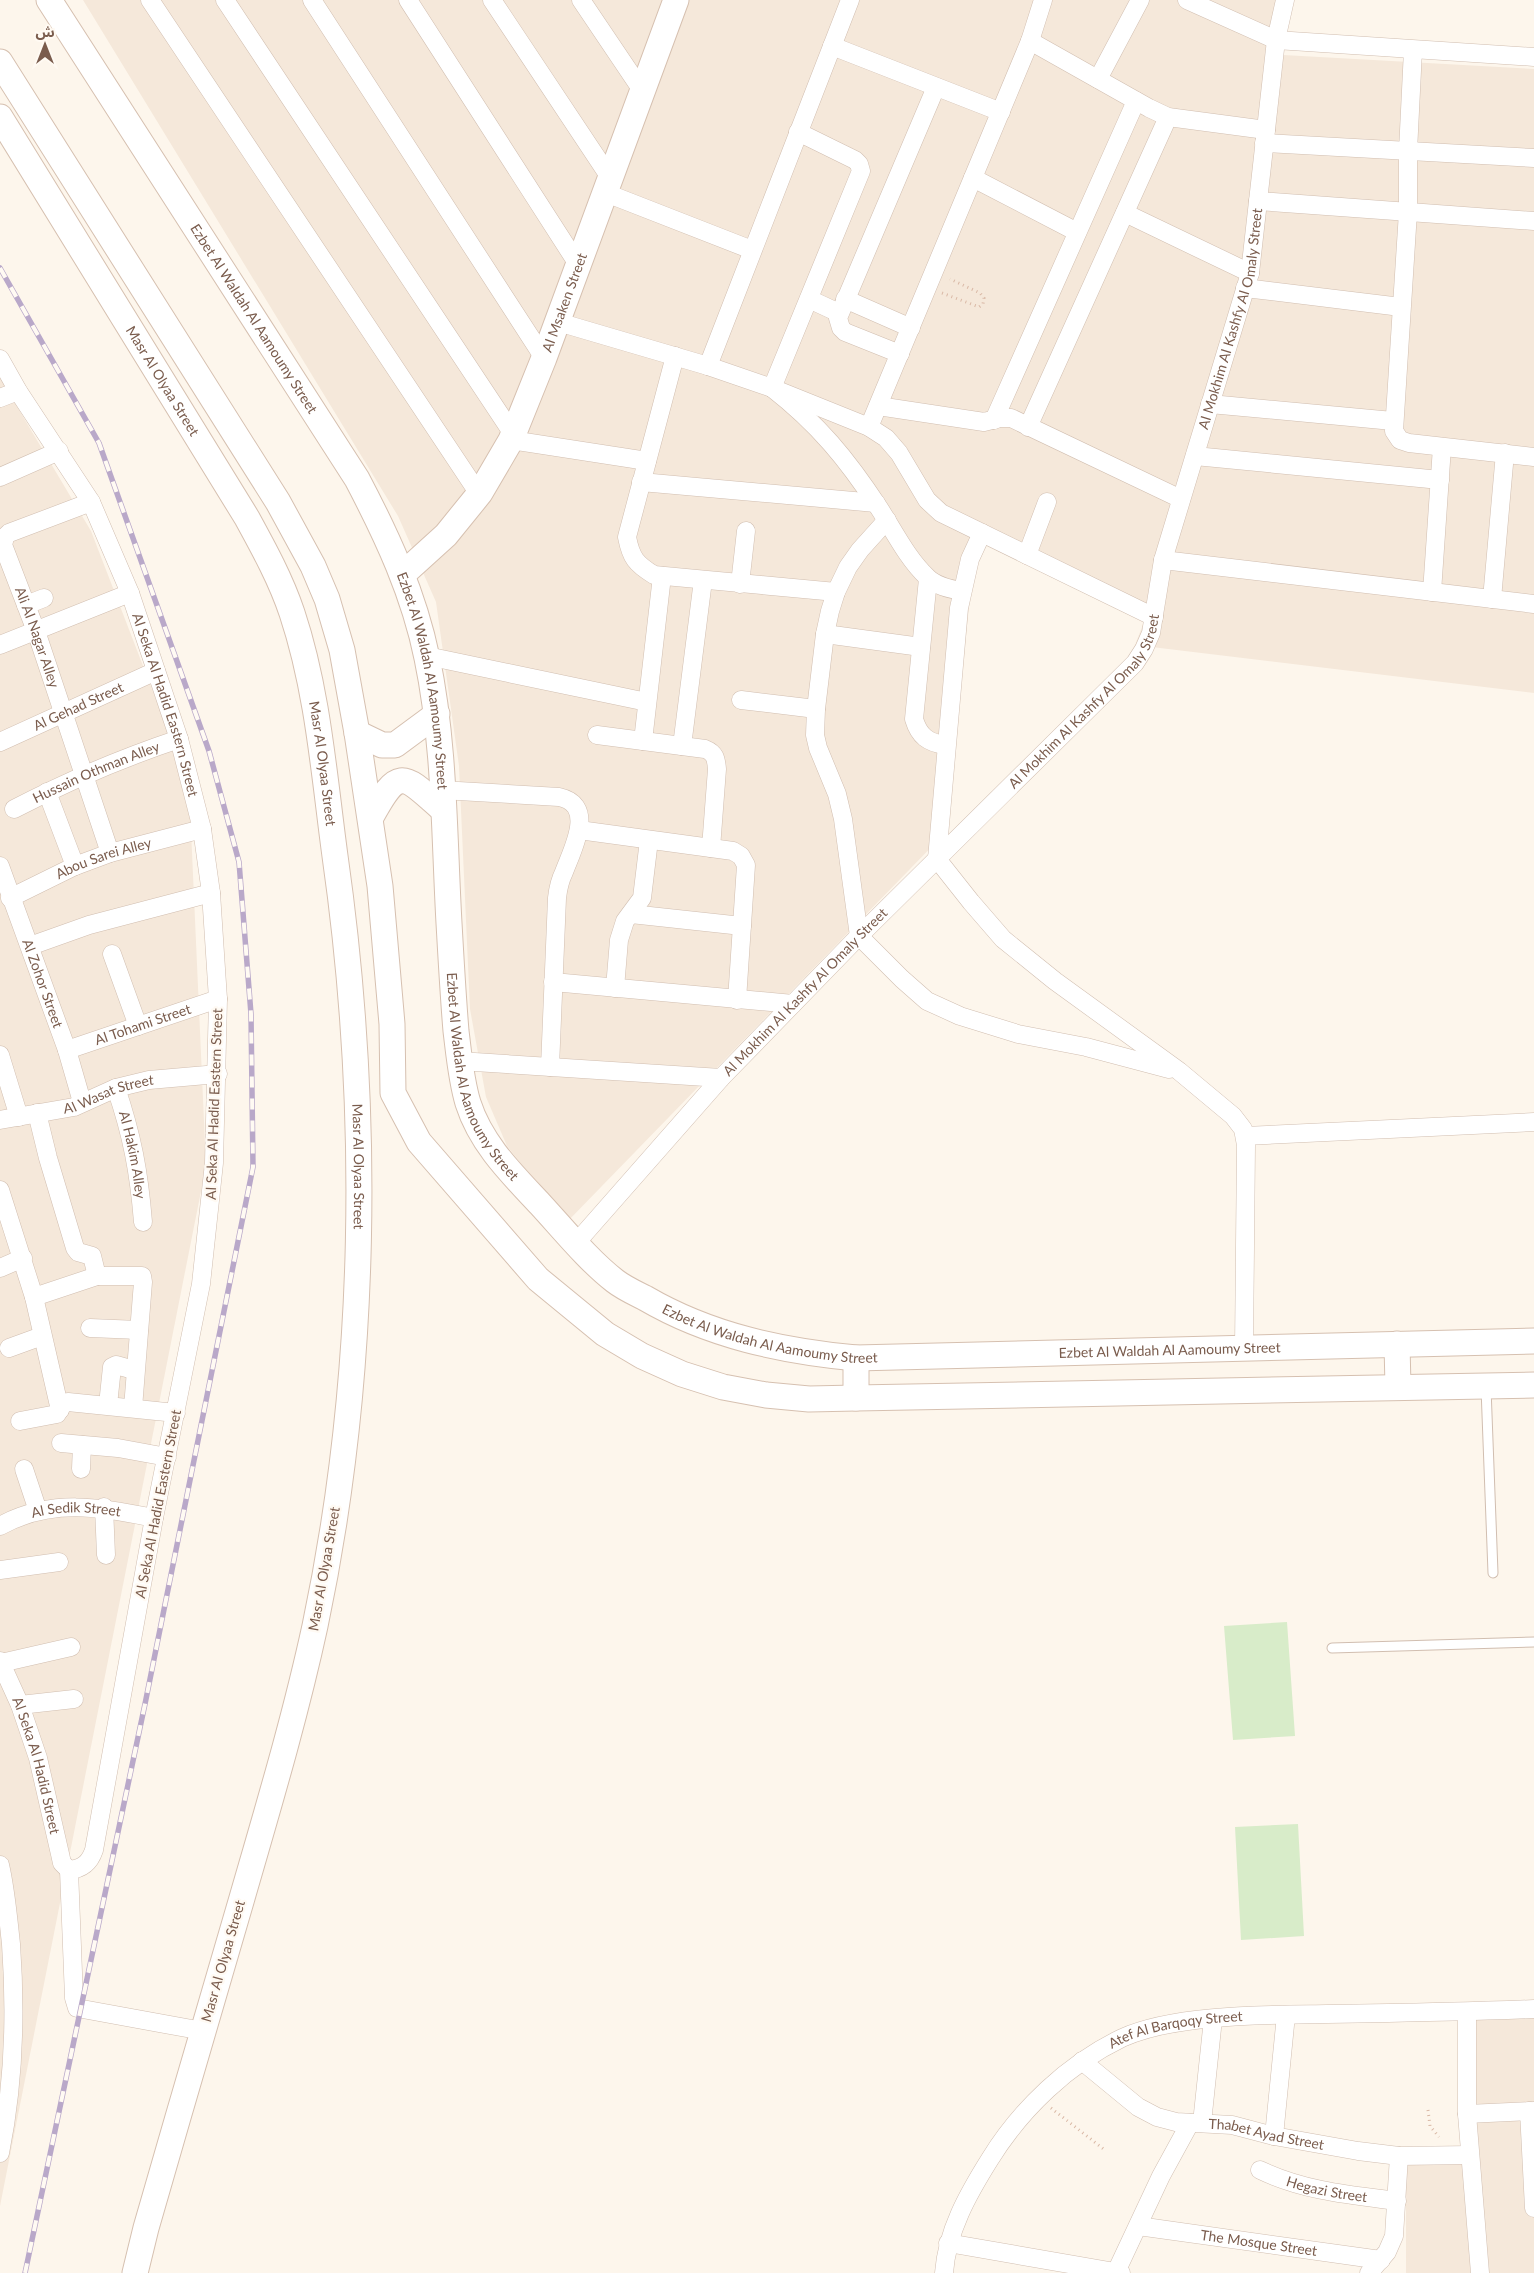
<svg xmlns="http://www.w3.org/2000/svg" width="1534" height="2273" font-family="Lato,'Noto Sans Arabic',sans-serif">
	<rect width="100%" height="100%" fill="#fdf6ec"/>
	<path fill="#f5e8da" d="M83,0H1277L1265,54L1534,69V693L1135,645L1144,622L1147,605L994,533L982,545L970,598L945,833L567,1222L507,1146L486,1097L470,1009L459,766L436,602L398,516Z
		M0,378L91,531L189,785L206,1166L0,2206Z
		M1534,2005V2273H1406V2154L1474,2152L1469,2006Z"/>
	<path fill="#d8ecc9" d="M1287,1622L1295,1736L1233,1740L1224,1626Z
		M1298,1824L1304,1936L1241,1940L1235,1827Z"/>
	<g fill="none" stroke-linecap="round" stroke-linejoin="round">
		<defs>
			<path id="lane" d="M1486,1388L1493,1573
				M1332,1648L1534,1642"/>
			<g id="street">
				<path d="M150,0L479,494"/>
				<path d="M225,0L513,434"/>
				<path d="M312,0L544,358"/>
				<path d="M408,0L579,266"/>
				<path d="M492,0L611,179"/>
				<path d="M581,0L643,92"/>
				<path d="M1187,0L1276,40L1534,57"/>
				<path d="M1030,41L1149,108L1168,117L1266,130"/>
				<path d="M832,46L1001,112"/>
				<path d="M1413,50L1408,151V212L1394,431L1400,440L1409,443L1534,457"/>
				<path d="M1098,79L1140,0"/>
				<path d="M798,132L855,160L859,164L861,171L772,388C818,424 847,459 879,508C894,531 907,558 927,577C936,586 949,589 962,591"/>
				<path d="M1264,143L1534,158"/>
				<path d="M973,178L1077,232"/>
				<path d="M606,193L752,250"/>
				<path d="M1258,201L1534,221"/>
				<path d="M1125,213L1250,273"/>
				<path d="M1245,288L1401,307"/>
				<path d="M809,299L839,313"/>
				<path d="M845,299L911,328"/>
				<path d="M558,322L708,366L772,388L869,427L886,438L899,453L927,500L941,513L1154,617"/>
				<path d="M900,354L845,332L841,328L838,318L936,87"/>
				<path d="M675,356L627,537C631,558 636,564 654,575L836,592"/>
				<path id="s1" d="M0,359L18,391L91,502L130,593L179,739L202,829L211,893L218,999L214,1163L201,1284L154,1518L94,1850C90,1862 83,1869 69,1870"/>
				<path d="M708,366L850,0"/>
				<path d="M0,398L18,391"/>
				<path d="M1210,404L1393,421"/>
				<path d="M878,406L984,422L1000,418H1011L1181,499"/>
				<path d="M994,420L1136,101"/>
				<path d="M869,427L1030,41L1043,0"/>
				<path d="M1028,427L1168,117"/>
				<path d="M511,440L647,461"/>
				<path d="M1195,456L1440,480"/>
				<path d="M0,477L59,451"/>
				<path d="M641,482L876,503"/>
				<path id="s2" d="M91,502L9,533L5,537L3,545L36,631L110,853"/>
				<path d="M887,520L860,550L848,567L836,592L830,611L825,634L816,709L815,735L818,748L837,794L843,819L859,936L902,979L927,1001L960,1016L1018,1034L1086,1047L1169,1069"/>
				<path d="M982,533L970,559L959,608L937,859L971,902L1003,939L1055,981L1179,1071L1233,1116L1243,1129L1246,1145L1244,1348"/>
				<path d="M1027,555L1047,502"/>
				<path d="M1163,560L1534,604"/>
				<path d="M928,579L914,719C919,736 928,743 946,745"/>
				<path d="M740,584L746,531"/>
				<path d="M1432,592L1442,447"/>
				<path d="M1492,599L1505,453"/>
				<path d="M26,605L44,598"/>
				<path d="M825,634L921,647"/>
				<path d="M0,645L130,593"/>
				<path d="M427,656L647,702"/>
				<path d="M741,700L816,709"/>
				<path d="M597,735L705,749C715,753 716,758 717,769L711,848"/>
				<path d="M643,741L662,576"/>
				<path id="s3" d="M0,742L156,671"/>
				<path d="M682,746L703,580"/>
				<path d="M441,790L559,797C597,805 572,850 564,872C560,880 558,889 557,898L550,1067"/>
				<path d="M47,792L75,866"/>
				<path id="s4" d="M14,809C68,781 122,758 179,739"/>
				<path d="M579,830L733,851L741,856L746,865L737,1000"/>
				<path id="s5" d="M0,866L67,1050L82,1102"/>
				<path id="s6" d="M10,898L75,866L110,853L202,829"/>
				<path d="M631,914L742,926"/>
				<path d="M30,946L89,925L211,893"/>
				<path d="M112,954L138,1026"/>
				<path d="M553,982L793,1004"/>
				<path d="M615,988L619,940L625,921L642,898L649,840"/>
				<path id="s7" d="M67,1050L218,999"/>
				<path d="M0,1055L19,1117"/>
				<path d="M459,1061L721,1078"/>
				<path id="s8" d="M116,1088C132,1135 139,1172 143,1222"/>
				<path d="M37,1113L48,1158L75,1248L78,1252L92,1256L97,1276"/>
				<path id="s9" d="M0,1120L74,1107L116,1088L149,1080L218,1074"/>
				<path d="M1245,1136L1534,1122"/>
				<path d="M0,1190L34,1297L60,1410"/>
				<path id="s10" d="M576,1243L721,1078L859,936L1135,663L1144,649L1151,633L1163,560L1250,273L1276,40L1285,0"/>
				<path d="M0,1268L23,1258"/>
				<path d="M34,1297L97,1276H142L143,1282L133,1408"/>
				<path d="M90,1328L139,1330"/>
				<path d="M9,1348L42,1336"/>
				<path d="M108,1405L112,1367L116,1365L134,1370"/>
				<path d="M20,1421L57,1414L62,1405L68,1402L176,1413"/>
				<path d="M61,1443L118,1448L167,1457"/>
				<path d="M24,1469L38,1511"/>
				<path d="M81,1469L82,1445"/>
				<path d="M104,1507L106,1555"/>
				<path id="s11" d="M0,1526C51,1498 101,1507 154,1518"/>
				<path d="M0,1570L59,1562"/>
				<path id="s12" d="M0,1661L20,1705L38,1758L60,1854L62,1863L69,1870"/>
				<path d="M1,1663L71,1647"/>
				<path d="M20,1705L74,1699"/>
				<path d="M0,1865C6,1891 8,1917 11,1944C16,2014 14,2084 0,2153"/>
				<path d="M69,1870L74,1998L77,2008L203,2031"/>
				<path d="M1467,2012V2114L1480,2273"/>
				<path id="s13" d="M1082,2061L1138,2107L1157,2117L1176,2122L1232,2125L1274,2136L1358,2151L1399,2156L1470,2155"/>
				<path d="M1529,2111L1534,2208"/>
				<path d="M1467,2114L1534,2111"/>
				<path d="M1202,2123L1213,2019"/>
				<path d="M1274,2136L1286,2015"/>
				<path id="s14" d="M1260,2170C1304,2191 1350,2195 1397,2201"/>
				<path id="s15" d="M1138,2226L1381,2260"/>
				<path d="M948,2243L1121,2273"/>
				<path d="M1116,2272L1161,2176L1190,2123"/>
				<path id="s16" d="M944,2273C947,2231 968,2194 990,2159C1021,2109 1068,2064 1122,2038C1174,2014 1268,2015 1327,2014C1396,2013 1465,2012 1534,2009"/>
				<path d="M1369,2273L1387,2252L1394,2236L1399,2156"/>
			</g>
			<g id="secondary">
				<path id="s17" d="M49,0L357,479C387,536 414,594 427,658C445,744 444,835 449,923C451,959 453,995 456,1031C459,1055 461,1080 468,1103C481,1144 512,1174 540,1204C564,1230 588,1260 615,1281C624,1288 635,1293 645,1298C710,1336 782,1351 856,1358L1534,1341"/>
				<path d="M0,62L278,502L313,566L327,599L342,650L357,733L380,886L392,1024L393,1093L419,1142L538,1279L605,1334L642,1356L682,1374L723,1387L766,1395L809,1399L856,1398L1534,1385"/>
				<path id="s18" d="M0,117L247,518C264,549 281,580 292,613C318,691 324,775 335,856C371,1109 368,1375 315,1626C295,1718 268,1808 242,1898C209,2008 178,2118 146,2228L135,2273"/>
				<path id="s19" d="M403,574L446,535L480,493L511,440L544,358L676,0"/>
				<path d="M357,733L382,745H395L437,714"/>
				<path d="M371,817C399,766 403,774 442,809"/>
				<path d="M1397,1344L1398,1387"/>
				<path d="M856,1358V1398"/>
			</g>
		</defs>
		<use href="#lane" stroke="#d1beb0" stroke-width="11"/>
		<use href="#street" stroke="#d1beb0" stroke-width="19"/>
		<use href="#secondary" stroke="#d6c0b0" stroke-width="27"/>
		<path stroke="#d9b8a5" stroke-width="3" stroke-dasharray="1 4" stroke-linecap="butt" d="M942,293L979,307L983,304L984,298L980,293L950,279
			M1051,2108L1106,2151
			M1428,2110L1430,2126L1439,2137"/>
		<use href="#lane" stroke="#fff" stroke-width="9"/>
		<use href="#street" stroke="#fff" stroke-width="18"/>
		<use href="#secondary" stroke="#fff" stroke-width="25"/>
		<defs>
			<path id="rail" d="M0,268L99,443L209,751L239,862L251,1014L253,1167L145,1704L25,2273"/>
		</defs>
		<use href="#rail" stroke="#b9a8c9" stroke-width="5.5"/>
		<use href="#rail" stroke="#fffaf3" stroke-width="4" stroke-dasharray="11" stroke-linecap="butt"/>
	</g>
	<g text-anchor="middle" stroke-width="4.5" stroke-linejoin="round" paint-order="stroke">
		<g font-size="14" fill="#7a5c4d" stroke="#fffaf3">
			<text dy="5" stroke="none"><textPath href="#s19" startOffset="321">Al Msaken Street</textPath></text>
			<text dy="5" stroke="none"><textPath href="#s17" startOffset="379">Ezbet Al Waldah Al Aamoumy Street</textPath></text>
			<text dy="5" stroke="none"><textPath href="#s10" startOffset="1165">Al Mokhim Al Kashfy Al Omaly Street</textPath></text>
			<text dy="5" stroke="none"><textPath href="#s18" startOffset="310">Masr Al Olyaa Street</textPath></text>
			<text dy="5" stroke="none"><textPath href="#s2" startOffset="200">Ali Al Nagar Alley</textPath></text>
			<text dy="5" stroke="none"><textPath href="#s17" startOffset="784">Ezbet Al Waldah Al Aamoumy Street</textPath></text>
			<text dy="5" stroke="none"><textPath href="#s10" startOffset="745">Al Mokhim Al Kashfy Al Omaly Street</textPath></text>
			<text dy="5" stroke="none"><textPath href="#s3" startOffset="86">Al Gehad Street</textPath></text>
			<text dy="5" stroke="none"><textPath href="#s1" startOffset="386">Al Seka Al Hadid Eastern Street</textPath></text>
			<text dy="5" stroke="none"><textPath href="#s18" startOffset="730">Masr Al Olyaa Street</textPath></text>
			<text dy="5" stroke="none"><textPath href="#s4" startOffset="90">Hussain Othman Alley</textPath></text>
			<text dy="5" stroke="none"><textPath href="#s6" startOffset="102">Abou Sarei Alley</textPath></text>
			<text dy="5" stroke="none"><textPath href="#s5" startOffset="125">Al Zohor Street</textPath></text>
			<text dy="5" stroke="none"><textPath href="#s10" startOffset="340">Al Mokhim Al Kashfy Al Omaly Street</textPath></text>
			<text dy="5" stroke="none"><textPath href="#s7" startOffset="80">Al Tohami Street</textPath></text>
			<text dy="5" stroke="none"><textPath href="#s17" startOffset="1189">Ezbet Al Waldah Al Aamoumy Street</textPath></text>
			<text dy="5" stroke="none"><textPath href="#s9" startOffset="112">Al Wasat Street</textPath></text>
			<text transform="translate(214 1104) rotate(-88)" y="5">Al Seka Al Hadid Eastern Street</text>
			<text dy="5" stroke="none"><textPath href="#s8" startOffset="69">Al Hakim Alley</textPath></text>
			<text dy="5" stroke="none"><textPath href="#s18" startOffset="1135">Masr Al Olyaa Street</textPath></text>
			<text dy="5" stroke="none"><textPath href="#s17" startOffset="1609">Ezbet Al Waldah Al Aamoumy Street</textPath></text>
			<text dy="5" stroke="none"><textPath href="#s17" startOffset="2012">Ezbet Al Waldah Al Aamoumy Street</textPath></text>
			<text transform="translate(158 1504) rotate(-79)" y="5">Al Seka Al Hadid Eastern Street</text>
			<text dy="5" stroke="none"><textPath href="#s11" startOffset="79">Al Sedik Street</textPath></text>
			<text transform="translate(324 1569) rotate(-80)" y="5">Masr Al Olyaa Street</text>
			<text dy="5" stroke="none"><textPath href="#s12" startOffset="111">Al Seka Al Hadid Street</textPath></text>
			<text transform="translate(223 1961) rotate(-74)" y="5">Masr Al Olyaa Street</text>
			<text dy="5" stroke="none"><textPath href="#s16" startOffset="360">Atef Al Barqoqy Street</textPath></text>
			<text dy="5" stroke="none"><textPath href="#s13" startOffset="205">Thabet Ayad Street</textPath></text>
			<text dy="5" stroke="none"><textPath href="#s14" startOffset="70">Hegazi Street</textPath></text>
			<text dy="5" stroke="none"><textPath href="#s15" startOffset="122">The Mosque Street</textPath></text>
		</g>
	</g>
	<g transform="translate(45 45)" stroke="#fffaf3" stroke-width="4" paint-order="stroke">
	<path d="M0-4L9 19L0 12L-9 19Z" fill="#7a5c4d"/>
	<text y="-8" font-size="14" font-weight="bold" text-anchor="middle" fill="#7a5c4d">ش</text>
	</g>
</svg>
